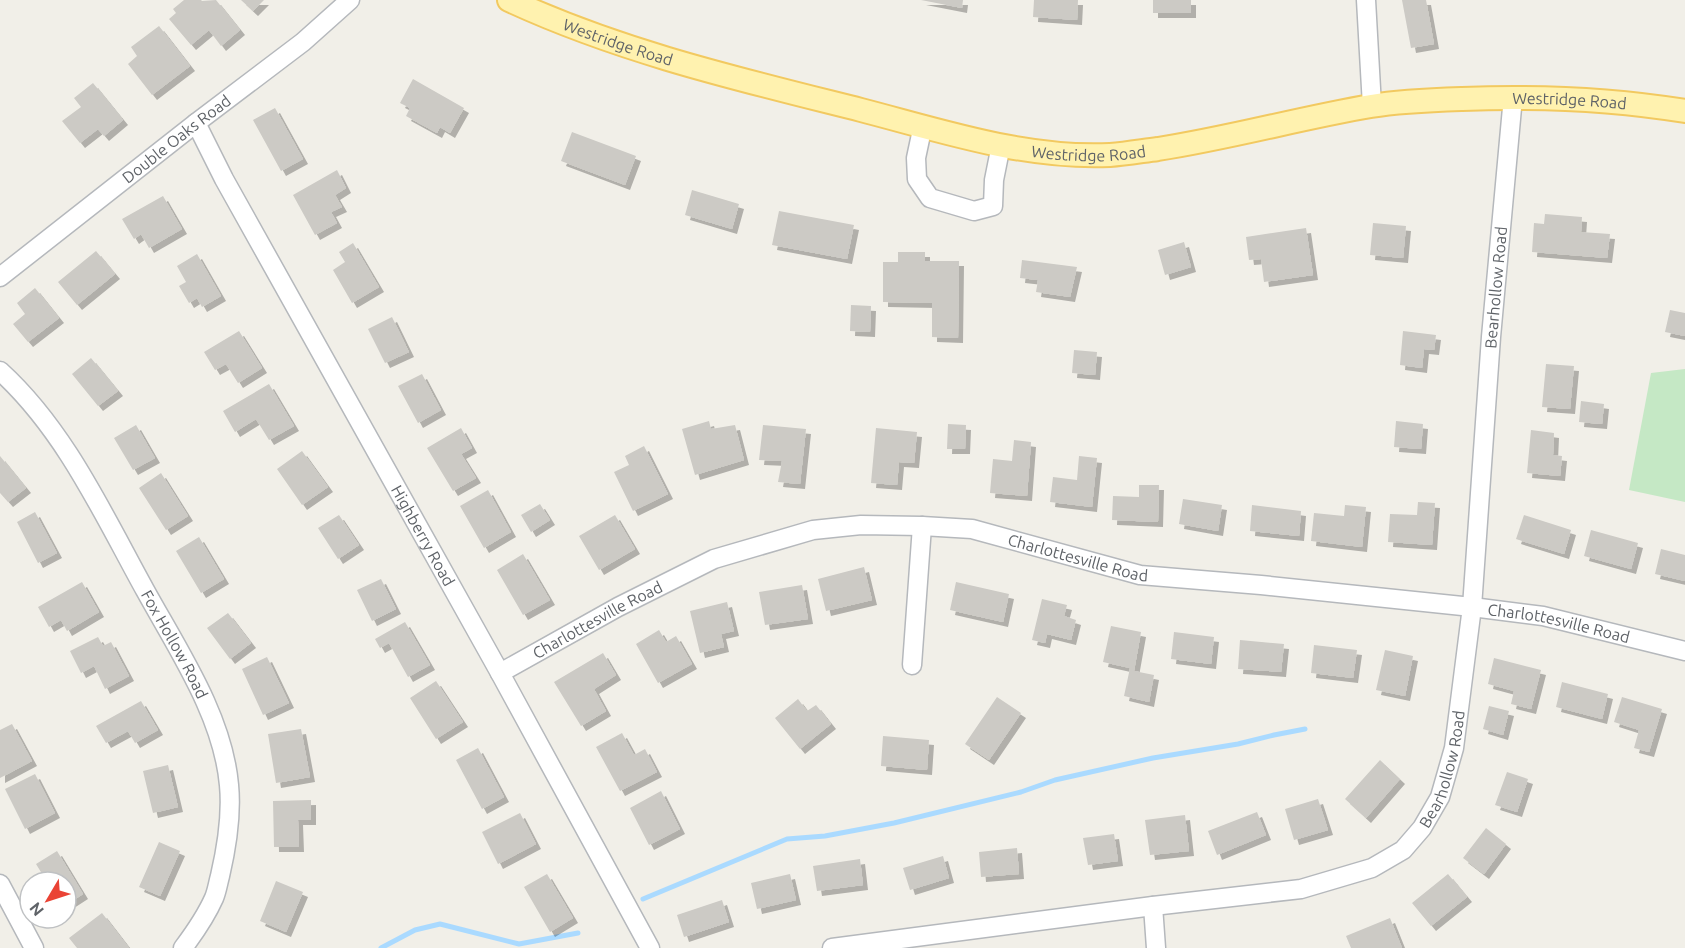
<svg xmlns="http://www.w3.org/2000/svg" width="1685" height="948" font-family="Ubuntu,sans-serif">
	<defs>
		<filter id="shadow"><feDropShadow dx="5" dy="5" stdDeviation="0" flood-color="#0004"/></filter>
	</defs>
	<rect width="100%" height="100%" fill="#f1efe8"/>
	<path fill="#c5e8c5" d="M1685,369V502L1629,490L1651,373Z"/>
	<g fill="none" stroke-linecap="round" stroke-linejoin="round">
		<path stroke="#aadaff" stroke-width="5" d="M643,899L787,839L825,836L894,823L1021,792L1055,780L1153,758L1238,744L1274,735L1305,729
			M381,948L415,930L440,924L519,944L578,933"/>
	</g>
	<path fill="#cccac5" filter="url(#shadow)" d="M184,0H201L202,1L216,0L240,30L221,46L209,30L191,45L169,19L176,13L173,9Z
		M241,0H264L253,11Z
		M921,0H963L962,8Z
		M1034,0H1078L1077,20L1033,17Z
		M1153,0H1191V13H1153Z
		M1402,0H1426L1434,44L1411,48Z
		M159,26L190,66L152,95L128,64L137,56L131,47Z
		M413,79L464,108L450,133L440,127L437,133L406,116L410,108L400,103Z
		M93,83L123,120L104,136L98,129L80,143L62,121L81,107L74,98Z
		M275,108L303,159L281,171L253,120Z
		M572,132L636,156L625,185L561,161Z
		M337,170L346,188L335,195L342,207L331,212L337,223L315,235L293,195Z
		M692,190L739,204L732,229L685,215Z
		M163,196L182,229L149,248L141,234L134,239L122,219Z
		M779,211L854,225L847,259L772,245Z
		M1545,214L1582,217L1581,232L1610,234L1607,258L1532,252L1534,223L1544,224Z
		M1373,223L1406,226L1403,258L1370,255Z
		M1306,228L1313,275L1264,282L1261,259L1249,260L1246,237Z
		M1184,242L1191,267L1165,275L1158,250Z
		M353,243L379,287L352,303L333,270L345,262L339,252Z
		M96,251L115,274L77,305L58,282Z
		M898,252H925V261H959L958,338L932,337V303L883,302V262H898Z
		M197,254L221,296L202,307L197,298L189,303L179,286L186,282L177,266Z
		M1022,260L1077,267L1070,297L1036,292L1038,280L1020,278Z
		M35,288L59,318L28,342L13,324L25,314L17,303Z
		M851,305L871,306L870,332L850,331Z
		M1670,310L1685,313V336L1665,332Z
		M392,317L409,352L385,363L368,329Z
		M239,331L262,368L238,383L226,364L215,370L204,352Z
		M1403,331L1436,335L1434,350L1424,349L1422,368L1400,365Z
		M1074,350L1097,352L1095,375L1072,373Z
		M91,358L118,391L98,406L72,374Z
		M1546,364L1574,366L1570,409L1542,407Z
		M422,374L441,410L418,423L398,386Z
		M269,384L294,426L269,440L256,419L235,432L223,411Z
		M1581,401L1604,404L1602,424L1579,422Z
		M709,421L711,429L735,425L744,460L695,475L682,429Z
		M1396,421L1423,424L1421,449L1394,447Z
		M948,424L966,425L965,449H947Z
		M136,425L155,458L133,470L114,438Z
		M763,425L806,429L800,484L778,482L782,461L759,460Z
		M461,428L472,448L461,454L476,478L453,491L427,448Z
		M876,428L917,432L914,463L899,462L897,485L871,483Z
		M1531,430L1554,433L1553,455L1562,456L1560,476L1527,473Z
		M1014,440L1031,442L1027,496L990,493L993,459L1012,461Z
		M644,446L668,494L633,511L614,472L629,465L625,456Z
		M302,451L328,487L302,505L277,469Z
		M0,456L26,488L8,502L0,493Z
		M1079,456L1097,458L1092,507L1050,502L1053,477L1077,480Z
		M161,473L188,516L166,530L139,488Z
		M1139,485H1159L1158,522L1112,520L1113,496L1139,497Z
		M488,490L511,532L484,548L460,506Z
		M1183,499L1222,505L1218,531L1179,524Z
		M1418,502L1435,503L1432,545L1388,542L1390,514L1417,515Z
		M540,504L550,520L531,532L521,515Z
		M1252,505L1301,511L1299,536L1250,531Z
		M1345,505L1366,507L1362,547L1311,541L1314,513L1344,516Z
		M35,512L57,553L38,563L17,522Z
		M339,515L359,545L338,559L318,528Z
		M615,515L635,549L599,570L579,536Z
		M1524,515L1571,530L1564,554L1516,539Z
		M1591,530L1638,543L1631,569L1584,556Z
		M199,537L224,579L201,593L176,551Z
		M1661,549L1685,555V581L1655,574Z
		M523,554L550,600L523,615L497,570Z
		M864,567L872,600L826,611L818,579Z
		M381,579L396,609L372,621L357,590Z
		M82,582L99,612L67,631L61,620L49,627L38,607Z
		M956,582L1009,594L1003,622L950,610Z
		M802,585L808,619L765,625L759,592Z
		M1042,599L1067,605L1064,616L1076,620L1071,640L1047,634L1045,643L1032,640Z
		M727,602L734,631L721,634L724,647L700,653L690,611Z
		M228,613L251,643L230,659L207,628Z
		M405,622L430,665L408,677L389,643L380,648L375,639Z
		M1111,626L1141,632L1134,671L1154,675L1149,702L1124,696L1130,668L1103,662Z
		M659,630L666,642L676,636L692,664L658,683L636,644Z
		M1174,632L1214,637L1211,664L1171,659Z
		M98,637L103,646L111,642L129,676L105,689L94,666L81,673L70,651Z
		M1240,640L1284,644L1281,672L1238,669Z
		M1314,645L1357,650L1353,678L1311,673Z
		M1385,650L1413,656L1405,696L1376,690Z
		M603,653L616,675L594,689L606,711L581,726L554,682Z
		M267,657L289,703L263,715L242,669Z
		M1494,658L1541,670L1531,709L1511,704L1514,691L1488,684Z
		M436,681L463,722L436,739L410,698Z
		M1562,682L1608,694L1602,719L1556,707Z
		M997,697L1021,713L989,760L965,744Z
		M1622,697L1662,709L1649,752L1634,748L1639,730L1614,722Z
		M798,699L807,711L816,705L831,724L800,749L775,718Z
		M141,701L158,730L135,743L128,731L106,743L96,726Z
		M1489,706L1509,711L1503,735L1483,729Z
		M12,724L32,761L0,778V730Z
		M301,729L310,777L276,783L268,734Z
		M622,733L634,755L645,749L657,772L620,791L596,747Z
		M883,736L929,740L927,770L881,766Z
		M478,748L504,797L482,809L456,760Z
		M1380,760L1400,779L1366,818L1345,799Z
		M168,765L178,807L153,813L143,771Z
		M1507,772L1528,779L1517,812L1495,805Z
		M35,774L55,813L25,829L5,789Z
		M661,791L680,829L649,845L630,808Z
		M1318,799L1328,830L1294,840L1285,809Z
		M311,800V820H298L299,847H274L273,801Z
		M1257,812L1266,835L1217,855L1208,831Z
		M520,813L536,844L498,864L482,832Z
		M1185,815L1189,851L1150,855L1145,820Z
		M1486,828L1506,844L1484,874L1463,858Z
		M1114,834L1118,861L1088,865L1083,838Z
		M159,842L180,851L160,896L139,887Z
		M1017,848L1019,874L981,877L979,852Z
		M57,851L83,894L66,905V882H47L36,864Z
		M943,856L949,878L910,890L903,868Z
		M860,859L863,885L817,891L813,866Z
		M547,874L573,918L550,932L524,887Z
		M790,874L796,900L757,909L751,883Z
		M1448,874L1467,897L1431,926L1412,903Z
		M276,881L303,892L286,932L260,921Z
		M722,900L729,922L684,937L677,915Z
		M102,913L129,948H77L69,938Z
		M1390,918L1402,948H1351L1346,936Z"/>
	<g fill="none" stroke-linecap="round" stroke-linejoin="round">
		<defs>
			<g id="minor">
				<path d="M1366,0L1372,106"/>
				<path id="s1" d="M196,123L224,179L500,673L650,948"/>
				<path d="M923,125L916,158L917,179L930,198L974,211L993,206L994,180L1001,145"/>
				<path id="s2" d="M0,277L196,123L303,42L350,0"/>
				<path id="s3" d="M0,371C65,430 103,514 145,590C178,650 223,716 229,785C232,816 227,846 220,876C218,883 217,891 214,898C206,916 195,932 183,948"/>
				<path d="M912,665L922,526"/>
				<path id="s4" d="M500,673L618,607L714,559L813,530L861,525L922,526L972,529L1140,575L1261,585L1472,607L1543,616L1685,651"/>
				<path d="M0,884L34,948"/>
				<path d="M1153,906L1156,948"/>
				<path id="s5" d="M832,948L1153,906L1301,889L1372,868L1403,850L1422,828L1440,797L1454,748L1472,607L1491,337L1513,97"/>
			</g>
			<g id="major">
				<path id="s6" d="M509,0C621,52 742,80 861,110C942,131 1025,159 1110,155C1126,154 1142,151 1158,149C1230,138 1300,118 1371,106C1401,101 1432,100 1462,99C1537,96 1611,99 1685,111"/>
			</g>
		</defs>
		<use href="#minor" stroke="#b5b8bc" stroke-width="21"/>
		<use href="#major" stroke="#f2c960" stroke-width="26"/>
		<use href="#minor" stroke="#fff" stroke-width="18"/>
		<use href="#major" stroke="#fff2af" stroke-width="22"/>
	</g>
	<g text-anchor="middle" stroke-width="4.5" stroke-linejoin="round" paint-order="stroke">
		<g font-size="16" fill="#5f6368" stroke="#fff">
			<text dy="6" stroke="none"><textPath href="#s6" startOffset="117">Westridge Road</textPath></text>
			<text dy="6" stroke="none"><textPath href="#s6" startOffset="1088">Westridge Road</textPath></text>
			<text dy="6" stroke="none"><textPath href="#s2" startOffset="224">Double Oaks Road</textPath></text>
			<text dy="6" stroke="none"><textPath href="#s6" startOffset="602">Westridge Road</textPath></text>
			<text dy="6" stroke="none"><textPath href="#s5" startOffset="1161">Bearhollow Road</textPath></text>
			<text dy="6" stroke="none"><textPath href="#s1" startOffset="471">Highberry Road</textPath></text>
			<text dy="6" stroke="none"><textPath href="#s4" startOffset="615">Charlottesville Road</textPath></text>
			<text dy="6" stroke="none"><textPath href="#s4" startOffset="111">Charlottesville Road</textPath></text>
			<text dy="6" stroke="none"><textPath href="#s4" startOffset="1101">Charlottesville Road</textPath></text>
			<text dy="6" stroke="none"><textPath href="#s3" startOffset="326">Fox Hollow Road</textPath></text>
			<text dy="6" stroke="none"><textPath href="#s5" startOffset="675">Bearhollow Road</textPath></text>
		</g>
	</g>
	<g transform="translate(48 900) rotate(231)"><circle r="28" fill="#ffffff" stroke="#bfc1c3" stroke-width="1.5"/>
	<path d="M0-4.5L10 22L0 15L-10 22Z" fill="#ea4335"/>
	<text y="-9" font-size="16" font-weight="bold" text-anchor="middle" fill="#5f6368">N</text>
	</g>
</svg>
